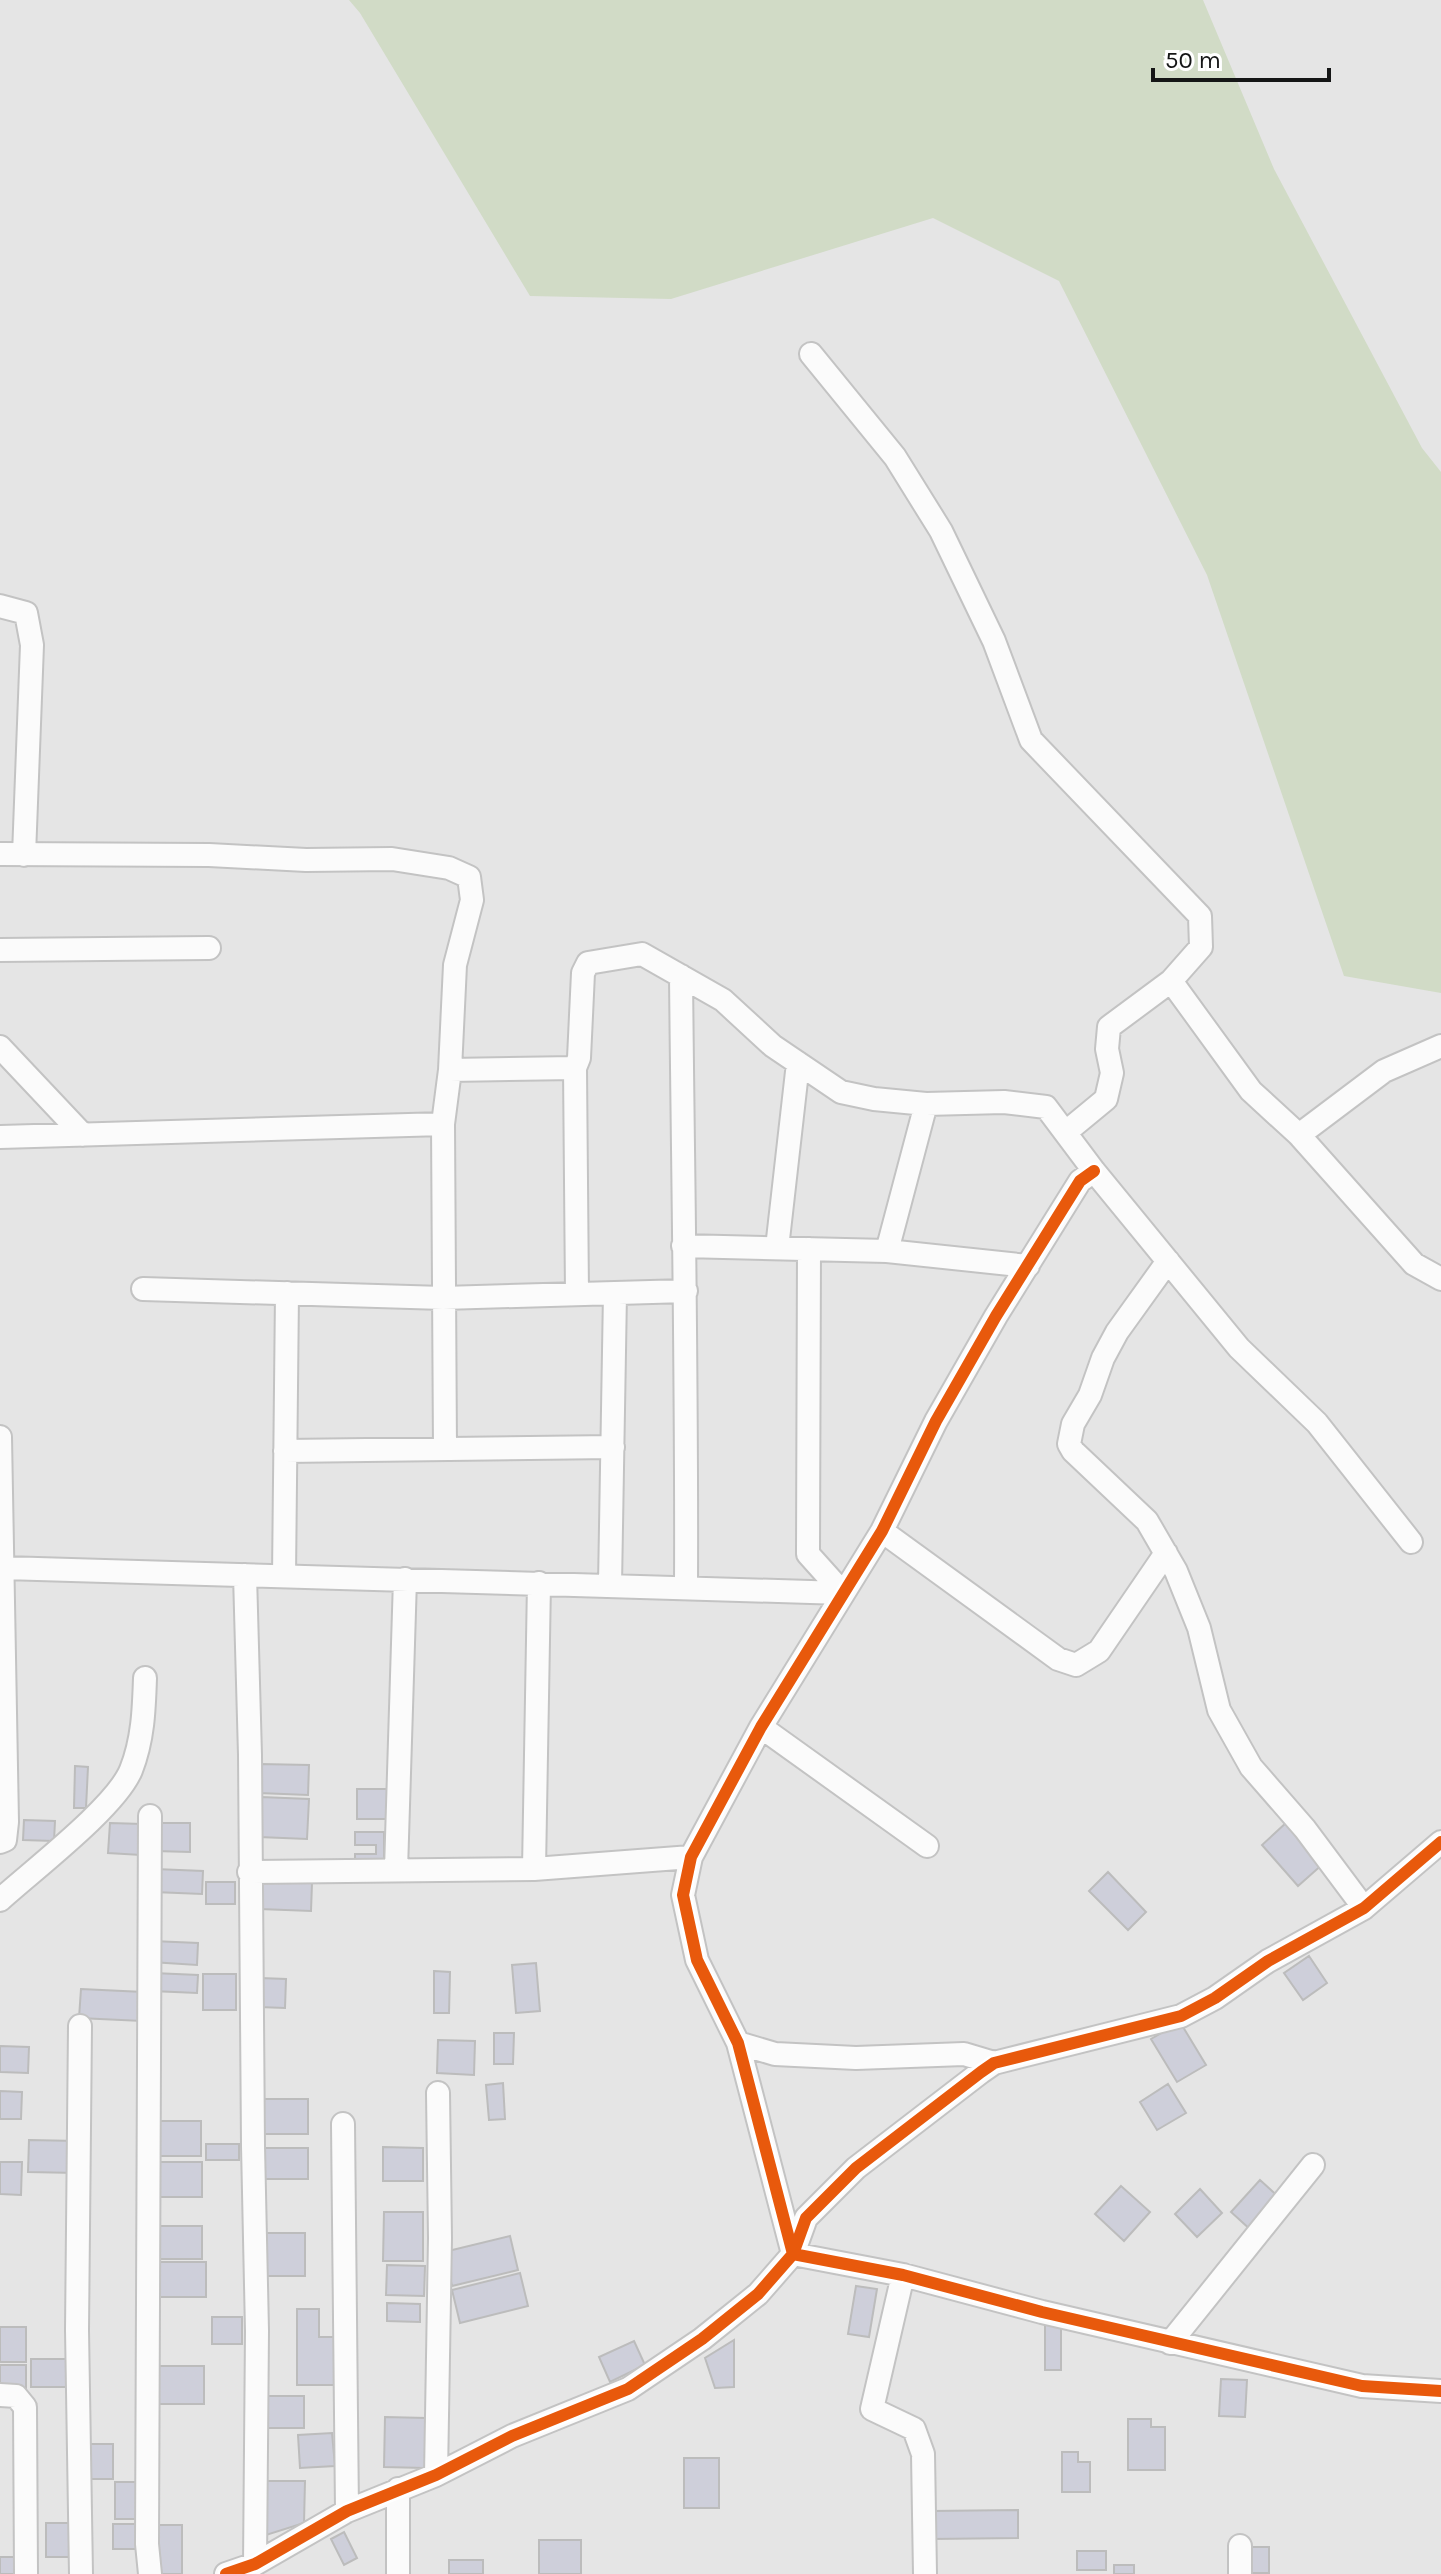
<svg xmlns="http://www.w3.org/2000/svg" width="1441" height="2574" font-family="Karla,sans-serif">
	<rect width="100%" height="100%" fill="#e5e5e5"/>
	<path fill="#d1dbc6" d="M349,0H1203L1274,169L1422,448L1441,472V993L1344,976L1207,575L1059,281L933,218L671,299L530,296L360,13Z"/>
	<path fill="#cecfda" stroke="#bcbcbc" stroke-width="2" d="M260,1764L309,1765L308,1795L259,1793Z
		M75,1766L88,1767L86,1808H74Z
		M357,1789H389V1819H357Z
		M261,1797L309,1799L307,1839L259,1837Z
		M24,1820L55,1821L54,1841L23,1840Z
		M1287,1822L1324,1863L1298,1886L1262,1845Z
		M110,1823L142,1824L141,1855L108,1853Z
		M155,1823H190V1852L155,1851Z
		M355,1832H384V1866L355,1865V1854H376V1845H355Z
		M155,1869L203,1871L202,1894L154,1892Z
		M1108,1872L1146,1912L1128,1930L1089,1891Z
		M261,1881L312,1883L311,1911L260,1909Z
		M206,1882H235V1904H206Z
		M152,1941L198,1943L197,1965L151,1962Z
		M1309,1956L1327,1983L1303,2000L1284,1973Z
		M536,1963L540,2011L516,2013L512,1965Z
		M434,1971L450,1972L449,2013H434Z
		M153,1973L198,1975L197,1993L152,1991Z
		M203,1974H236V2010H203Z
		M260,1978L286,1979L285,2008L259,2007Z
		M81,1989L143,1992L142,2021L79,2018Z
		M1180,2022L1206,2065L1177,2082L1151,2039Z
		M494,2033H514L513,2064H494Z
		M438,2040L475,2041L474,2075L437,2073Z
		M0,2046L29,2047L28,2073L0,2072Z
		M503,2083L505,2119L489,2120L486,2085Z
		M1168,2084L1186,2113L1157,2130L1140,2102Z
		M0,2091L22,2092L21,2119H0Z
		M259,2099H308V2134H259Z
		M159,2121H201V2156H159Z
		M29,2140L77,2141V2173L28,2172Z
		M206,2144H239V2160H206Z
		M383,2147L423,2148V2181H383Z
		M261,2148H308V2179H261Z
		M0,2162H22L21,2195L0,2194Z
		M160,2162H202V2197H160Z
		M1260,2180L1281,2199L1252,2231L1231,2212Z
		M1121,2186L1150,2212L1124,2241L1095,2214Z
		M1200,2189L1222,2213L1197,2237L1175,2214Z
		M384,2212H423V2261H383Z
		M152,2226H202V2259H152Z
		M265,2233H305V2276H265Z
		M510,2236L518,2270L452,2286L444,2252Z
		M152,2262H206V2297H152Z
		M387,2265L425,2266L424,2296L386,2295Z
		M520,2273L528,2306L460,2323L452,2290Z
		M856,2286L877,2289L869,2337L848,2334Z
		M387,2303L420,2304V2322L387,2321Z
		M297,2309H319V2337H340V2385H297Z
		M212,2317H242V2344H212Z
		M1045,2325H1061V2370H1045Z
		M0,2327H26V2362H0Z
		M734,2340V2387L715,2388L705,2358Z
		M634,2341L645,2365L610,2382L599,2357Z
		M31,2359H73V2387H31Z
		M0,2365H26V2389H0Z
		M155,2366H204V2404H155Z
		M1221,2379L1247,2380L1245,2417L1219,2416Z
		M262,2396H304V2428H262Z
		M385,2417L426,2418L425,2468L384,2467Z
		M1128,2419H1151V2427H1165V2470H1128Z
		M332,2433L335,2466L300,2468L298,2435Z
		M81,2444H113V2479H81Z
		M1062,2452H1078V2462H1090V2492H1062Z
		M684,2458H719V2508H684Z
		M263,2481H305L304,2523L263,2536Z
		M115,2482H145V2519H115Z
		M1018,2510V2538L932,2539V2511Z
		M46,2523H75V2557H46Z
		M113,2524H144V2549H113Z
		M153,2525H182V2574H153Z
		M344,2532L357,2558L344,2565L331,2539Z
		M539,2540H581V2574H539Z
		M1250,2547H1269V2573H1250Z
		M1077,2551H1106V2570H1077Z
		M0,2557H15V2574H0Z
		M449,2560H483V2574H449Z
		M1114,2565H1134V2574H1114Z"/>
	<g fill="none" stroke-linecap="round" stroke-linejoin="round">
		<defs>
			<path id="minor" d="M811,354L895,457L941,531L994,641L1031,740L1200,916L1201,947L1171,981L1109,1027L1107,1049L1112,1073L1106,1099L1066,1132
				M0,606L26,613L32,645L24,855
				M0,854L209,855L306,860L392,859L449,868L469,877L472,900L455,965L450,1070L443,1124L445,1449
				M0,950L209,948
				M681,976C683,1180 687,1383 686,1587
				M1171,981L1251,1091L1299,1135L1414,1264L1441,1279
				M0,1047L83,1135
				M450,1070L575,1068
				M1299,1135L1384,1071L1441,1046
				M0,1137L443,1124
				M1094,1171L1080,1181L996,1316L936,1421L882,1531L761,1727L691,1857L683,1895L697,1960L738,2043L793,2254L903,2275L1042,2312L1362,2386L1441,2391
				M683,1246L887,1251L1028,1266
				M777,1248L798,1063
				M809,1249L808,1554L843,1593
				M887,1251L926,1104
				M1168,1261L1117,1332L1103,1358L1090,1395L1073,1424L1069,1444L1073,1451L1147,1521L1176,1571L1199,1628L1219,1710L1251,1767L1305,1829L1364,1908
				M143,1289L443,1298L686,1291
				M577,1294L575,1068L579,1058L583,973L588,963L642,954L723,1000L773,1046L841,1092L874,1099L926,1104L1004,1102L1046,1107L1094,1171L1239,1348L1317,1423L1411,1542
				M0,1437L7,1822L5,1840L0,1842
				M285,1451L613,1447
				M882,1531L1058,1659L1076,1665L1099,1651L1166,1553
				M4,1568L843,1593
				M245,1575L250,1755L253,2146L257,2331L255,2564
				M284,1576L287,1293
				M610,1585L615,1293
				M761,1727L927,1846
				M534,1869L539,1583
				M396,1870L405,1579
				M249,1872L534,1869L691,1857
				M0,1900C33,1870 116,1807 131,1770C143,1740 144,1709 145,1678
				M80,2026L77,2330L81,2574
				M738,2043L775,2054L856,2058L964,2054L994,2063
				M343,2124L347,2511
				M903,2275L872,2409L914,2429L923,2454L925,2574
				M1170,2343L1313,2165
				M0,2395L16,2396L25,2407L26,2574
				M436,2475L440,2238L438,2093
				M398,2489V2574
				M1240,2546V2574
				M150,2574L147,2544L150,1816
				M226,2574L255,2564L347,2511L436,2475L512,2436L628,2389L702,2339L758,2294L793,2254L806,2218L856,2168L981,2072L994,2063L1181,2016L1215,1998L1268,1961L1364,1908L1441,1842"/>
		</defs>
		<use href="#minor" stroke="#c3c3c3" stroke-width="26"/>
		<use href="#minor" stroke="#fbfbfb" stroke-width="22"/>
		<defs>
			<path id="cycleway" d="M1094,1171L1080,1181L996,1316L936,1421L882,1531L761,1727L691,1857L683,1895L697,1960L738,2043L793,2254L903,2275L1042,2312L1362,2386L1441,2391
				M226,2574L255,2564L347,2511L436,2475L512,2436L628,2389L702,2339L758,2294L793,2254L806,2218L856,2168L981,2072L994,2063L1181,2016L1215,1998L1268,1961L1364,1908L1441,1842"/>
		</defs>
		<use href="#cycleway" stroke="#fff" stroke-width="17"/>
		<use href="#cycleway" stroke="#e8590c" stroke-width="12"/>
	</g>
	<path d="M1153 68v12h176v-12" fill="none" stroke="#151616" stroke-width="4"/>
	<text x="1165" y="68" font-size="24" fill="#151616" stroke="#ffffff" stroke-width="6" paint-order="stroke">50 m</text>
</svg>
